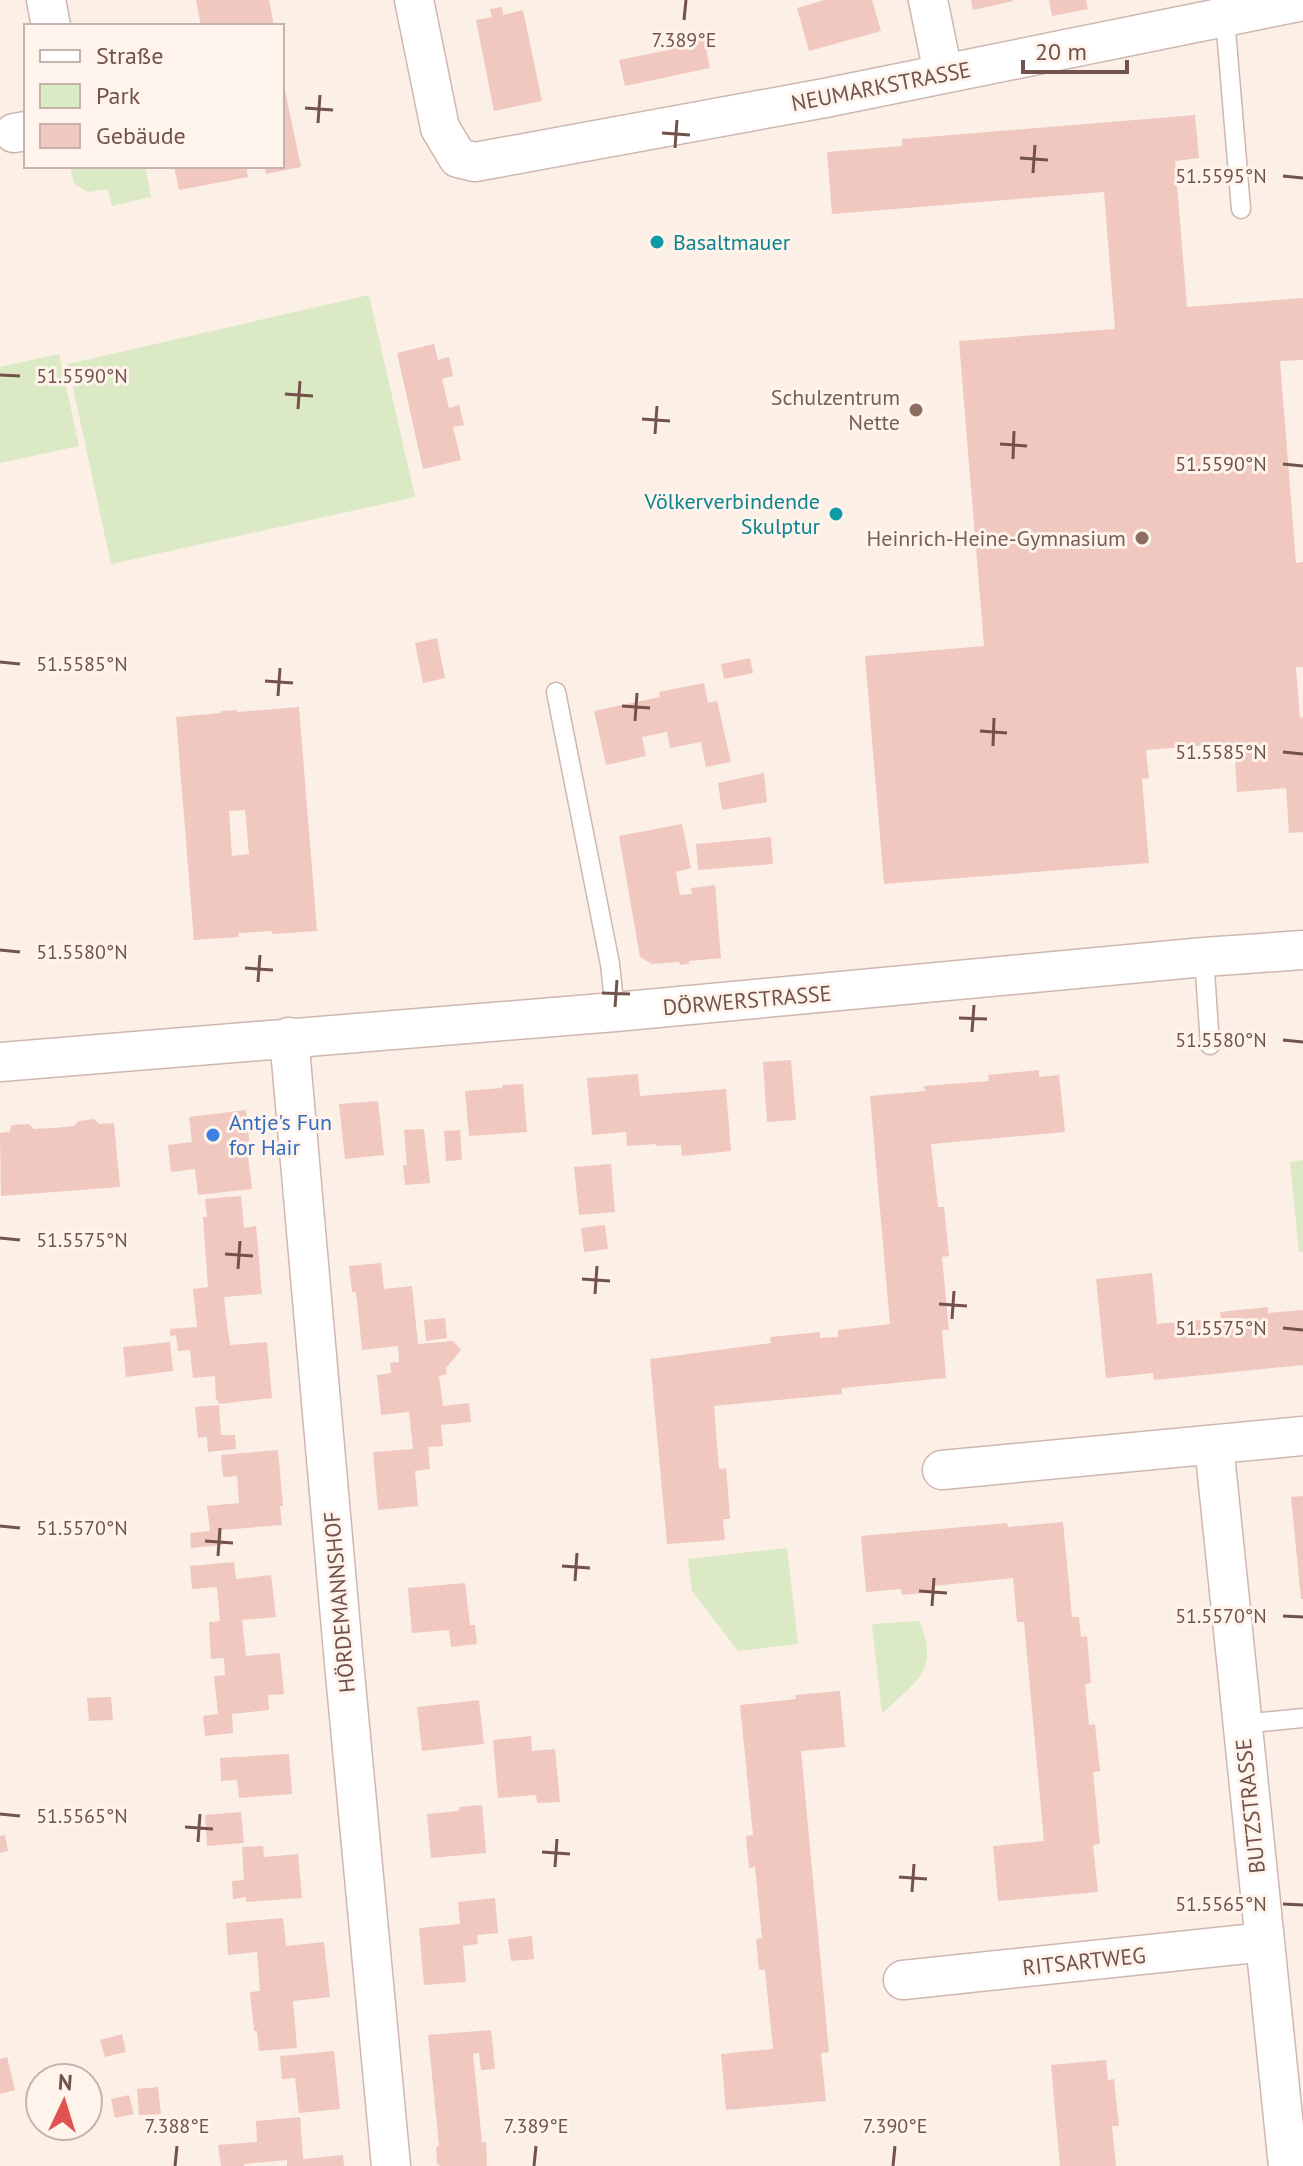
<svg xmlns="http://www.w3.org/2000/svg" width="1303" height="2166" font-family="'PT Sans',sans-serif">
	<rect width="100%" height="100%" fill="#fbefe6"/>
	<path fill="#dbe9c5" d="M70,166H145L151,197L112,206L108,189L88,192L74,184Z
		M369,295L415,497L111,564L68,364Z
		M59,354L79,446L0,463V367Z
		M1303,1160V1252H1299L1290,1162Z
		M787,1548L798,1644L738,1651L692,1591L688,1559Z
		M919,1621C941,1671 915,1681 882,1714L872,1624Z"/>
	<path fill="#f0c8bf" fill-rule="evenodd" d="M196,0H269L274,26H201Z
		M825,0H872L881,31L809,51L797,8Z
		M971,0H1013V1L973,10Z
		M1049,0H1086L1088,9L1052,16Z
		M502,7L503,15L523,10L542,101L494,111L476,20L492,17L490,9Z
		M704,38L710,68L625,86L619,60L668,50L667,45Z
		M282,76L301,167L266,174L265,166H282Z
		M1195,115L1199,158L1175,161L1187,307L1303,298V360L1280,361L1296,563L1303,562V667H1296L1300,718L1303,717V832L1289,833L1286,788L1237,792L1234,743L1146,750L1149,778L1142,779L1149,863L884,884L865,656L984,646L959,341L1115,329L1104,192L832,214L827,152L902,146V139Z
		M174,166H246L248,177L179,190Z
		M434,344L438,360L449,357L453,376L442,379L449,408L459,405L464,425L453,427L461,460L423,469L397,353Z
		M437,638L445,678L423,683L415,643Z
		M750,658L753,673L724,679L721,664Z
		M704,683L708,703L717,701L731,762L706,767L701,742L670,748L667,732L642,737L646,756L606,765L594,711L660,697L659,692Z
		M299,707L317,931L272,934V931L238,933L239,937L194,940L176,717L221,713V711L237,710V712ZM245,810L249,854L232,856L229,811Z
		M764,773L767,802L722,810L718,783Z
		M682,824L691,868L676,872L680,895L692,894L691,888L715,885L721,958L689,961V964L680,965L679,962L652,964L640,957L619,836Z
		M771,837L773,864L698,870L696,844Z
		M791,1060L796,1120L767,1122L763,1062Z
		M1039,1070V1077L1059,1075L1065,1132L931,1144L938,1207H944L949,1256L942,1257L949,1330H942L946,1378L842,1388V1394L714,1406L719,1469L726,1468L730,1519H723L725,1540L667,1544L650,1359L771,1343L770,1337L820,1332V1338L838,1337V1330L890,1324L870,1096L925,1091L924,1086L989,1081L988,1075Z
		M638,1074L640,1096L726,1089L731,1151L682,1156L681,1145L656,1146V1144L627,1146L626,1132L592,1135L587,1078Z
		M523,1084L527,1132L469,1136L465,1091L502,1088V1085Z
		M378,1101L384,1155L345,1159L339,1104Z
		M246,1110L250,1148H247L252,1189L198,1195L195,1169L171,1172L168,1145L192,1142L189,1117Z
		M94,1119L99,1124L114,1123L120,1187L1,1196L0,1133L9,1132L12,1125L29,1124L34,1129L54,1128L74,1126L79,1121Z
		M424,1129L430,1183L405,1185L403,1165H407L404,1130Z
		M460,1130L462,1160L446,1161L444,1131Z
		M611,1164L615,1212L579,1215L574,1167Z
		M241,1196L244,1228L256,1226L262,1294L224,1297L227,1325L230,1345L267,1342L272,1398L218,1404V1399L216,1400L215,1376L193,1378L190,1350L178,1351L176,1335L170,1336V1329L197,1327L193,1289L208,1287L203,1217H207L205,1199Z
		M605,1225L608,1249L584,1252L581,1228Z
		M381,1263L384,1289L412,1286L418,1344L453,1341L461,1350L446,1368L447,1374L439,1376L443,1406L469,1403L471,1422L441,1425L443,1446L428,1447L430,1469L415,1471L418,1506L378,1510L373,1452L413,1449L409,1412L381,1415L377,1375L391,1373L390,1363L399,1362L398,1346L362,1350L356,1292H352L349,1266Z
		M1152,1273L1157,1324L1221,1318L1220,1312L1268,1307V1313L1303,1310V1365L1154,1380L1153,1373L1106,1378L1096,1279Z
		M445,1318L447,1338L426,1341L424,1320Z
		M170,1342L173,1371L126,1377L123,1347Z
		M219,1405L221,1435H235L236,1449L208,1452L207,1437L198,1438L195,1407Z
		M278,1450L283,1506H280L282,1525L221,1530L223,1545L191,1548L190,1533L210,1531L207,1506L239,1503L237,1476L223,1477L221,1455Z
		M1303,1496V1599H1301L1291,1497Z
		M1063,1522L1072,1617H1079L1081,1637L1087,1636L1091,1683L1085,1684L1089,1725L1095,1724L1100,1771L1093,1772L1100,1844L1093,1845L1098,1892L998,1901L993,1846L1044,1841L1024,1622H1017L1013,1578L933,1586L934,1592L902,1595L901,1589L866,1592L861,1536L1007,1523L1008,1527Z
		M234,1562L236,1579L271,1575L276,1617L242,1620L246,1656L280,1653L284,1694L268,1695L269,1710L232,1714L233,1733L205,1736L203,1716L218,1714L214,1676L225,1675L224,1658L211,1659L209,1622L220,1621L217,1587L192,1589L190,1566Z
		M465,1583L470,1625H475L477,1644L451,1647L449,1630L412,1633L408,1588Z
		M840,1691L845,1747L801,1751L829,2052L821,2053L826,2101L726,2110L721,2054L773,2049L765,1970H759L756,1939L762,1938L755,1867L749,1868L746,1836L753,1835L740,1705L796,1699L795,1695Z
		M111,1697L113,1720L89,1721L87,1698Z
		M479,1700L484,1744L422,1751L417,1707Z
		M531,1736L532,1751L555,1749L560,1802L537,1803L536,1795L498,1798L493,1740Z
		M289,1754L292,1794L239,1798L237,1780L221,1781L220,1758Z
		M482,1805L486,1853L431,1858L427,1814L459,1811V1807Z
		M241,1812L244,1843L207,1846L205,1815Z
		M5,1835L8,1851L0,1853V1836Z
		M263,1846L264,1857L298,1854L302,1898L246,1902V1897L233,1899L232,1881L244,1880L242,1847Z
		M495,1898L498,1933L477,1935L478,1944L463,1946L466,1982L424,1985L419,1928L460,1924L458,1902Z
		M283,1918L286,1946L324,1942L330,1997L293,2001L297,2048L259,2051L257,2031H254L250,1992L260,1991L257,1952L228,1955L226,1923Z
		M532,1936L534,1959L511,1961L508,1939Z
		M491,2030L495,2069L481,2070L479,2053L473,2054L482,2142H486L487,2166H441L437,2164L436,2147L439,2146L428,2035Z
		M122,2034L126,2052L105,2057L100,2040Z
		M334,2051L340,2109L299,2113L295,2078L282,2079L280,2056Z
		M7,2057L15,2090L0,2094V2059Z
		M1106,2060L1108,2080L1114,2079L1116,2099L1119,2126H1112L1116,2166H1060L1051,2065Z
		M158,2087L161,2114L139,2115L137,2089Z
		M129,2095L134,2114L115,2118L111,2099Z
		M300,2117L303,2159L343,2155L344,2166H287V2160L244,2164V2166H221L218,2145L257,2142L256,2121Z"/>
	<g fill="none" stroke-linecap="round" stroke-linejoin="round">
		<defs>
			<path id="service" d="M1225,18L1241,209
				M556,692L610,964L615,1012
				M1204,957L1210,1045
				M1241,1724L1303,1718"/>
			<path id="minor" d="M46,0L51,26
				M414,0L440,128L458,158L475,162L825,98L1303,1
				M928,0L943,73
				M14,133L26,131
				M289,1037L343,1652L391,2166
				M0,1062L615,1012L1204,957L1303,950
				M1214,1445L1288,2166
				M942,1470L1303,1436
				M903,1980L1265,1942"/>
		</defs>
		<use href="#service" stroke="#cfb7b0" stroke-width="21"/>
		<use href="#minor" stroke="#cfb7b0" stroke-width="41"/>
		<use href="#service" stroke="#fff" stroke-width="18"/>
		<use href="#minor" stroke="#fff" stroke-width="38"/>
	</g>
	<path fill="none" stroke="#74524c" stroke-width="3" d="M684,20L686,0M305,108L333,110M318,123L320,95M662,133L690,135M675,148L677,120M1020,158L1048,160M1033,173L1035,145M1283,176L1303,178M0,375L20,376M285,394L313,396M298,409L300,381M642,419L670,421M655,434L657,406M1000,444L1027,446M1013,459L1014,431M1283,464L1303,466M0,662L20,664M265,681L293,683M278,696L280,668M622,706L650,708M635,721L637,693M980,731L1007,733M993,746L994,718M1283,752L1303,754M0,950L20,952M245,968L273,970M258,982L260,955M602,993L630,994M615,1007L617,980M959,1018L987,1019M972,1032L974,1005M1283,1040L1303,1042M0,1238L20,1240M225,1254L253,1256M238,1269L240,1241M582,1279L610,1281M595,1294L597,1266M939,1304L967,1306M952,1319L954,1291M1283,1328L1303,1330M0,1526L20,1528M205,1541L233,1543M218,1556L220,1528M562,1566L590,1568M575,1581L577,1553M919,1591L947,1593M932,1606L934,1578M1283,1616L1303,1617M0,1814L20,1816M185,1827L213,1829M198,1842L200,1814M542,1852L570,1854M555,1867L557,1839M899,1877L927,1879M912,1892L914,1864M1283,1904L1303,1905M175,2166L177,2146M534,2166L536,2146M893,2166L895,2146"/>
	<g fill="#0f9aa8" stroke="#fef4ec" stroke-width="3">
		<circle cx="657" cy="242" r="8"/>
		<circle cx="836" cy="514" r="8"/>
	</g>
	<g fill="#8d6e63" stroke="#fef4ec" stroke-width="3">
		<circle cx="916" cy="410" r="8"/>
		<circle cx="1142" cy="538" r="8"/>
	</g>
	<circle fill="#3f7fe0" stroke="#fef4ec" stroke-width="3" cx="213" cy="1135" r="8"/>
	<g text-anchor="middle" stroke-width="6" stroke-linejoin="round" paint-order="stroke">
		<g font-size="22" fill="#74524c" stroke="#fef4ec">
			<text transform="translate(881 86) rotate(-11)" y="8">NEUMARKSTRASSE</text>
			<text transform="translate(747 1000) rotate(-5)" y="8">DÖRWERSTRASSE</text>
			<text transform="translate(339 1602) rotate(-95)" y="8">HÖRDEMANNSHOF</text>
			<text transform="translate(1250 1806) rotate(-96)" y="8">BUTZSTRASSE</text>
			<text transform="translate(1084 1961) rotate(-6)" y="8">RITSARTWEG</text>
		</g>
		<g font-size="22" fill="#0d838f" stroke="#fef4ec" text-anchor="start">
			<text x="673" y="250">Basaltmauer</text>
			<text x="820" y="509" text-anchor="end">Völkerverbindende<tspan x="820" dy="25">Skulptur</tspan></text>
		</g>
		<g font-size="22" fill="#785e54" stroke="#fef4ec" text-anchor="end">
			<text x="900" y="405">Schulzentrum<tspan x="900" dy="25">Nette</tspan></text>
			<text x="1126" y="546">Heinrich-Heine-Gymnasium</text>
		</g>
		<g font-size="22" fill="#366cbe" stroke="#fef4ec" text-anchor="start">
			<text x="229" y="1130">Antje's Fun<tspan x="229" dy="25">for Hair</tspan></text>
		</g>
	</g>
	<g font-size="20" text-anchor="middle" fill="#74524c" stroke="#fef4ec" stroke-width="6" stroke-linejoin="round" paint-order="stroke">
		<text x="684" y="47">7.389°E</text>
		<text x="1221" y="183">51.5595°N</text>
		<text x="82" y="383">51.5590°N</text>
		<text x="1221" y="471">51.5590°N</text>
		<text x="82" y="671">51.5585°N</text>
		<text x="1221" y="759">51.5585°N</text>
		<text x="82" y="959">51.5580°N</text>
		<text x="1221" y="1047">51.5580°N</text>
		<text x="82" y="1247">51.5575°N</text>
		<text x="1221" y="1335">51.5575°N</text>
		<text x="82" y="1535">51.5570°N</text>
		<text x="1221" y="1623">51.5570°N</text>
		<text x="82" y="1823">51.5565°N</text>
		<text x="1221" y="1911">51.5565°N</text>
		<text x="177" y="2133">7.388°E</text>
		<text x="536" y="2133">7.389°E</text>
		<text x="895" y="2133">7.390°E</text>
	</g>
	<rect x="24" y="24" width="260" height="144" fill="#fef4ec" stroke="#c7b3ac" stroke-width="2"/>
	<rect x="40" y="50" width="40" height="12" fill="#ffffff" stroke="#c7b3ac" stroke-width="2"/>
	<text x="96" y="64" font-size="24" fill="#74524c">Straße</text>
	<rect x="40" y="84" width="40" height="24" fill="#dbe9c5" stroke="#c7b3ac" stroke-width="2"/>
	<text x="96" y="104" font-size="24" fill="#74524c">Park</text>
	<rect x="40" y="124" width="40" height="24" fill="#f0c8bf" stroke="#c7b3ac" stroke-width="2"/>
	<text x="96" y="144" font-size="24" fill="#74524c">Gebäude</text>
	<g transform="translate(64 2102) rotate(4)"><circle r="38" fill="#fef4ec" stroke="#c7b3ac" stroke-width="2"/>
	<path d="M0-6L14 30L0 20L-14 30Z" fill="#e05351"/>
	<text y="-12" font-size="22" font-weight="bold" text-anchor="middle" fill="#74524c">N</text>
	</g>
	<path d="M1023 60v12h104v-12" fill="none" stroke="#74524c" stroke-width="4"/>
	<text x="1035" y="60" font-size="24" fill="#74524c" stroke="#fef4ec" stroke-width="6" paint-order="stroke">20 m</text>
</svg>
